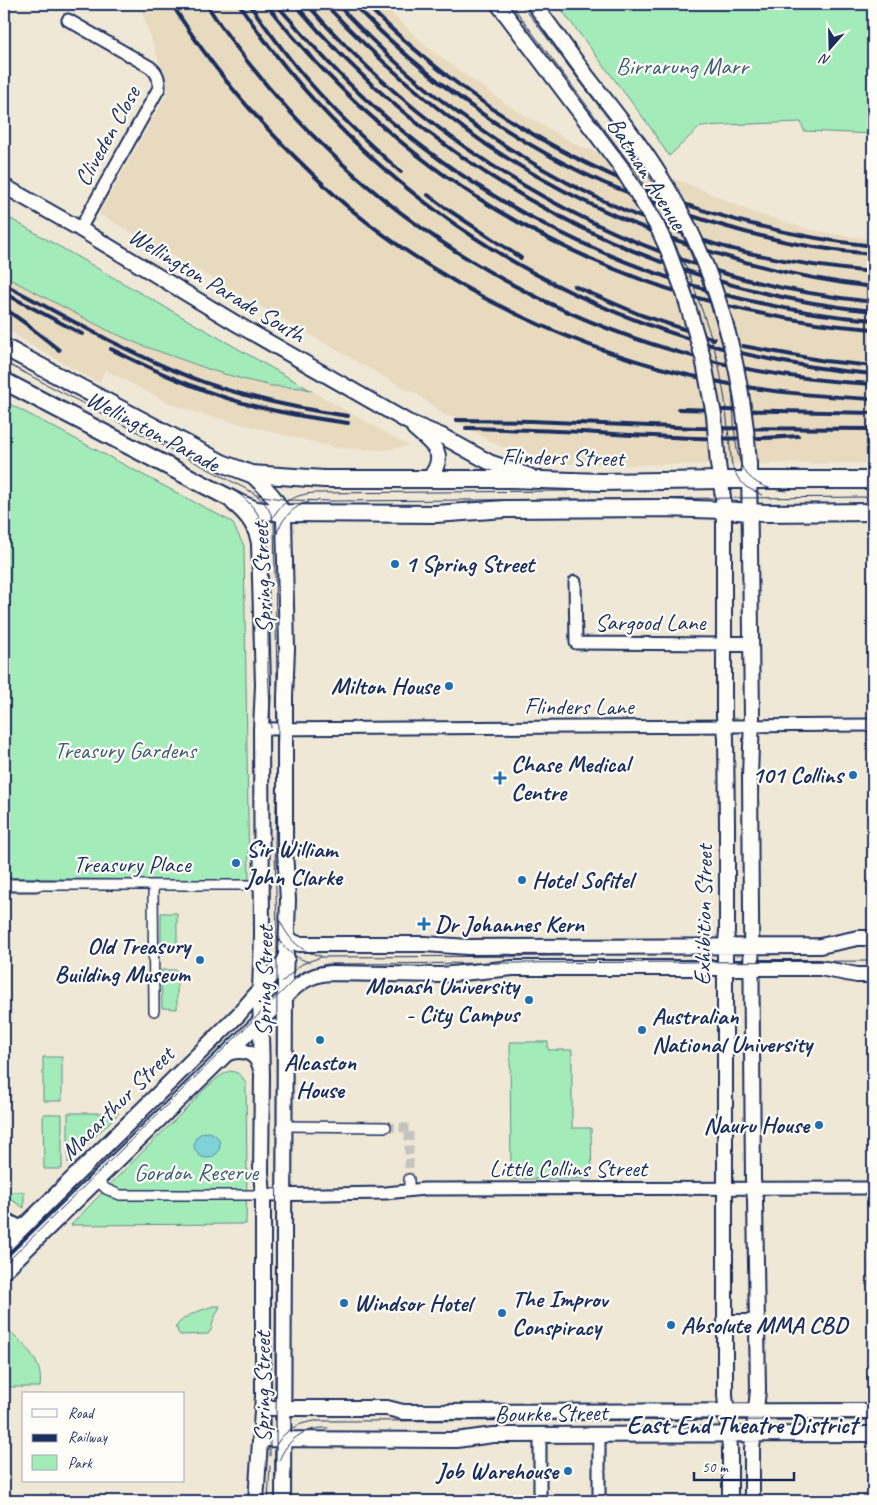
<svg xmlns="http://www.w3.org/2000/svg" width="877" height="1505" font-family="Caveat,sans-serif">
	<rect width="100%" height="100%" fill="#f0e8d6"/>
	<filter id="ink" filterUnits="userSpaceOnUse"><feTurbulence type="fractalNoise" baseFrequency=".02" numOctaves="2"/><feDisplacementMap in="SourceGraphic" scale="10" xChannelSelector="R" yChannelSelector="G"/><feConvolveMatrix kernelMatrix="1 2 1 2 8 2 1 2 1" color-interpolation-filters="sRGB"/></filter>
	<g filter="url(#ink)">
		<path fill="#e7dabf" d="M139,4H382L428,48L512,108L579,146L691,185L752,212L811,230L854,237L873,239V463L586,465L570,464L537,457L499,446L457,422L454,416H446L417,394L396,384L99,214L169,90Z
			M4,276L107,330L141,345L214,371L246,380L272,386L303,388L312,391L409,446L382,450L337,448L201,414L169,403L105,370L99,383L29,344L4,326Z"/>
		<path fill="#a3ebb8" stroke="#5f8d8b" d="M557,4H873V134L804,131L801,122L701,126L669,156L648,124Z
			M4,215L312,391L303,388L272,386L246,380L214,371L141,345L107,330L4,276Z
			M4,401L232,522L244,546L249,881L4,878Z
			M161,913H177V951H161Z
			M161,970H177V1009L162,1008Z
			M510,1042H548V1050H572V1128H591L592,1179H511Z
			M43,1057H62V1101H43Z
			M230,1071C239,1072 244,1077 246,1085L247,1173L246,1224L71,1225C108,1186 146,1148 184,1111C195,1100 216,1075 230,1071Z
			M68,1113H119L68,1163Z
			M43,1114H62V1169H44Z
			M4,1192H24V1208L4,1195Z
			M213,1306H220L214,1319L211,1330L208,1334L180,1335L178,1333L177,1328H175C184,1314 198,1312 213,1306Z
			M4,1326C22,1342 44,1360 40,1387H4Z
			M4,1418H9L8,1484L4,1485Z"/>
		<path fill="#81d2d8" stroke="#5891a7" d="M194 1145a13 13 0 1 1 26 0a13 13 0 1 1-26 0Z"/>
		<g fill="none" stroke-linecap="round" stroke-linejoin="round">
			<path stroke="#c5c3be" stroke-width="9" stroke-dasharray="9 4.5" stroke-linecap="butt" d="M386,1127L409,1128V1179
				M873,1207V1301"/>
			<defs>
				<path id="pedestrian" d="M36,885H261
					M153,885L154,1011
					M285,1126L386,1127
					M103,1186L106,1189L120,1195H263
					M409,1190V1179
					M873,1207V1200"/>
				<path id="minor" d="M68,20L150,67C158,73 159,79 159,88L80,229
					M575,582L576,643L725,644
					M261,729L873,725
					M4,885H36
					M263,1195L386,1193L424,1189L873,1188
					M4,1218L23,1228
					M540,1501V1435
					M599,1501V1435"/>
				<path id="tertiary" d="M4,186L80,229L237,324L408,422L440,435L489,462L530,476
					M414,428C434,446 449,454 428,480
					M718,464L723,497L724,523V716L726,738L727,823V931L725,954V1395L730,1448V1501
					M749,464L752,716L750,777L753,1179L755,1200L758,1390L752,1449V1501
					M251,474C264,487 280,499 284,519L287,649L285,697V851L288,900L285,979L283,1501
					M234,504C247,514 256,526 259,543L263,685L261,729L262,937L260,990L262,1075L261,1172L263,1195V1396L256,1501
					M725,644H750
					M287,931C287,938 291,942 299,944H425L468,947L820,946L858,938H873
					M226,1054C241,1047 258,1052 261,1070
					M4,1246L239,1014L287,958
					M4,1271L293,989C305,979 315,974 331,973L441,975L513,968H820L857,975H873
					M725,1322H758
					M262,1408H387L403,1412L873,1411
					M260,1439L456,1440L493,1435L873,1434"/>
				<path id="secondary" d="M4,347L222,463L251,474L324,479H511L602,482L720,480H873
					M4,381L239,503L256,510L283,513L436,514L505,509L664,508L724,510L765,513L873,512"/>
			</defs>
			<use href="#pedestrian" stroke="#1b2f5e" stroke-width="12"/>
			<use href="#minor" stroke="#1b2f5e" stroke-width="15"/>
			<use href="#tertiary" stroke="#1b2f5e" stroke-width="18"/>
			<use href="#secondary" stroke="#1b2f5e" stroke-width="20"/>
			<use href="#pedestrian" stroke="#fdfcf7" stroke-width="9"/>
			<use href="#minor" stroke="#fdfcf7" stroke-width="11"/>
			<use href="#tertiary" stroke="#fdfcf7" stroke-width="14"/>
			<use href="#secondary" stroke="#fdfcf7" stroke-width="16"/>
			<path stroke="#1b2f5e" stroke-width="1" d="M511,4L635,170L664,220L690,276L711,336L719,366L725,400L732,466L738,478L746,487L762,495
				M521,4C541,29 559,54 578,79C611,122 645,166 671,213C687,241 699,274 710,304C719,330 726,357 731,384C735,408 732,451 744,470C754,485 770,490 787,491
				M4,362L250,491C263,499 270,508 274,523L278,728L275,844L277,938L276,1476
				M228,487C253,501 267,521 268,550
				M316,493L568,491
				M256,495L289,500L333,501L873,497
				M271,521C279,503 295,494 315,493
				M276,536C281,520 292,506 309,502
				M268,561V669L271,728
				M279,918C287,938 300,952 321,956
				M277,937C285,950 295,958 309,962
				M282,982L302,964L321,957L561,956
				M4,1265L290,984C300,974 313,967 327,964L873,961
				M270,1421V1456
				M276,1445C285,1430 298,1423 315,1421L873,1420
				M279,1461C287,1439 305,1427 328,1428
				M268,1501L270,1466"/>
			<path stroke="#1b2f5e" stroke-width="4" d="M172,4C204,56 242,103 284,146C305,167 326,188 348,207C452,293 579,352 710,380C764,392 818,396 873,399
				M206,4C355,230 602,372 873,384
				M239,4C383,219 616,353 873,374
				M249,4C269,31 288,59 310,83C338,115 369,144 401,172
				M266,4C417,195 629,311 873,329
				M276,4C307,39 337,74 372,105C511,229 688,305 873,320
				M295,4C439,175 649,289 873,311
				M307,4C414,127 554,220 710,269C762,286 819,296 873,302
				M325,4C374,56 428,104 487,145C601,221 737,271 873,287
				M337,4C420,94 522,167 635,215C665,227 696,239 728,248C776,260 824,268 873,272
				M353,4C424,78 511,141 604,183C624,191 644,199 664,206C731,231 801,249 873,254
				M366,4C390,29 417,52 445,74C568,171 717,229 873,246
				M428,195L444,207L521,258
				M4,284C65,317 126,352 190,377C241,397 294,408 348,416
				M574,286L641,315L714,339
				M4,293L82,334
				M4,308L25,323L59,350
				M743,346L825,361L873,366
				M111,349C158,373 206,394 258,407C288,414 318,419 348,423
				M678,409L873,413
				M456,420L531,421L697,428L873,429
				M466,428C504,429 543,430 581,432C653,436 726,442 798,436"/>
			<defs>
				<path id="tertiary-bridge" d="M498,4L621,167L657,226L668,250L684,293L703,358L714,415L718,464
					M534,4C553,29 571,55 590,80C617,115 645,149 667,187C717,270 743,368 749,464"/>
			</defs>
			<use href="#tertiary-bridge" stroke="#1b2f5e" stroke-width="18" stroke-linecap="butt"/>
			<use href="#tertiary-bridge" stroke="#fdfcf7" stroke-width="14"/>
		</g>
	</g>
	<g fill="#1f6fb2" stroke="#fdfcf7" stroke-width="2">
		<circle cx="395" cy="564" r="5"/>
		<circle cx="449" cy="686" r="5"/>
		<circle cx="853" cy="775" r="5"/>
		<path d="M497.5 770.5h5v5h5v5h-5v5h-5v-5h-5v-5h5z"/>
		<circle cx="236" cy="863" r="5"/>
		<circle cx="522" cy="880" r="5"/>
		<path d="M421.5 916.5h5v5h5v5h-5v5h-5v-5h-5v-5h5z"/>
		<circle cx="200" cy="960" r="5"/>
		<circle cx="529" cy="1000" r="5"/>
		<circle cx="642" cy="1030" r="5"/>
		<circle cx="320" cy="1040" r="5"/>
		<circle cx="819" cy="1125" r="5"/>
		<circle cx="344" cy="1303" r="5"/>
		<circle cx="502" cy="1313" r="5"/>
		<circle cx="671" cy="1325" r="5"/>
		<circle cx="568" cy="1471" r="5"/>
	</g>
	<g text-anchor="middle" stroke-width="4.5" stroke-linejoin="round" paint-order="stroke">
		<g font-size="24" fill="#3d5e74" stroke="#fdfcf7">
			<text x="682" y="74">Birrarung Marr</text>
			<text x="125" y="758">Treasury Gardens</text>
			<text x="196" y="1180">Gordon Reserve</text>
		</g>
		<g font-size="24" fill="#1b2f5e" stroke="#fdfcf7">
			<text transform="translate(107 136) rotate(-61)" y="8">Cliveden Close</text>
			<text transform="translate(647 173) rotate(58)" y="8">Batman Avenue</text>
			<text transform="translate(217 285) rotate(31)" y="8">Wellington Parade South</text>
			<text transform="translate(153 431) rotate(28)" y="8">Wellington Parade</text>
			<text transform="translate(563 457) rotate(1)" y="8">Flinders Street</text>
			<text transform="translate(262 578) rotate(-92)" y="8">Spring Street</text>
			<text x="650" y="630">Sargood Lane</text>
			<text x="579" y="714">Flinders Lane</text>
			<text x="132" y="872">Treasury Place</text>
			<text transform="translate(703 915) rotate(-89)" y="8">Exhibition Street</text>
			<text transform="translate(264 981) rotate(-89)" y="8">Spring Street</text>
			<text transform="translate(117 1103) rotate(-45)" y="8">Macarthur Street</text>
			<text x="568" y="1176">Little Collins Street</text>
			<text transform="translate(262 1387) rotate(-90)" y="8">Spring Street</text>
			<text transform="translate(551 1413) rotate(-1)" y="8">Bourke Street</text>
		</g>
		<g font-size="24" font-weight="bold" fill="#1b2f5e" stroke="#fdfcf7" text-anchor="start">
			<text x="405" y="572">1 Spring Street</text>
			<text x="439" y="694" text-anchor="end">Milton House</text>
			<text x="511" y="772">Chase Medical<tspan x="511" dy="28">Centre</tspan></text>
			<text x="843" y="783" text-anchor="end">101 Collins</text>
			<text x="246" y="857">Sir William<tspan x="246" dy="28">John Clarke</tspan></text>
			<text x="532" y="888">Hotel Sofitel</text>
			<text x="435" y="932">Dr Johannes Kern</text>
			<text x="190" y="954" text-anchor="end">Old Treasury<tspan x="190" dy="28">Building Museum</tspan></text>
			<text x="519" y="994" text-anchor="end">Monash University<tspan x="519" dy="28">- City Campus</tspan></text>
			<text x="652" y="1024">Australian<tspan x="652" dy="28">National University</tspan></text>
			<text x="320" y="1070" text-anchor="middle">Alcaston<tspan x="320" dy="28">House</tspan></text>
			<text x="809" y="1133" text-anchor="end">Nauru House</text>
			<text x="512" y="1307">The Improv<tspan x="512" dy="28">Conspiracy</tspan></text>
			<text x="354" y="1311">Windsor Hotel</text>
			<text x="681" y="1333">Absolute MMA CBD</text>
			<text x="558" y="1479" text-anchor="end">Job Warehouse</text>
		</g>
		<g font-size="25" font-weight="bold" fill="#1b2f5e" stroke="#fdfcf7">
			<text x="742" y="1433">East End Theatre District</text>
		</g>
	</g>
	<rect width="877" height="1505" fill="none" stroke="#fdfcf7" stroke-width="20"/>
	<rect x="10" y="10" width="857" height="1485" fill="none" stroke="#1b2f5e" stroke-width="2" filter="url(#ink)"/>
	<rect x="22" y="1392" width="162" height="90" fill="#fdfcf7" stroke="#a3aaba"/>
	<rect x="32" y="1409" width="25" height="8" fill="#fdfcf7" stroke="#a3aaba"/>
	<text x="68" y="1418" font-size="15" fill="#1b2f5e">Road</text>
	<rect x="32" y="1434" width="25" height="8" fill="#1b2f5e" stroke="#a3aaba"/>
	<text x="68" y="1442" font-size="15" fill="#1b2f5e">Railway</text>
	<rect x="32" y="1455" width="25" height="15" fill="#a3ebb8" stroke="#a3aaba"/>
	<text x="68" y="1468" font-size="15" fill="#1b2f5e">Park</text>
	<g transform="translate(830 48) rotate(200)" stroke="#fdfcf7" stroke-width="4" paint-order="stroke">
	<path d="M0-4L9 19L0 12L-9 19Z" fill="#1b2f5e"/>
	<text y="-8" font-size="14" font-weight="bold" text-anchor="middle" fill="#1b2f5e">N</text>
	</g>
	<path d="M694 1472v8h100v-8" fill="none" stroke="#1b2f5e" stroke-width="2.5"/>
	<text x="702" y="1472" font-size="15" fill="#1b2f5e" stroke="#fdfcf7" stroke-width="4" paint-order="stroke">50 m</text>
</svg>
